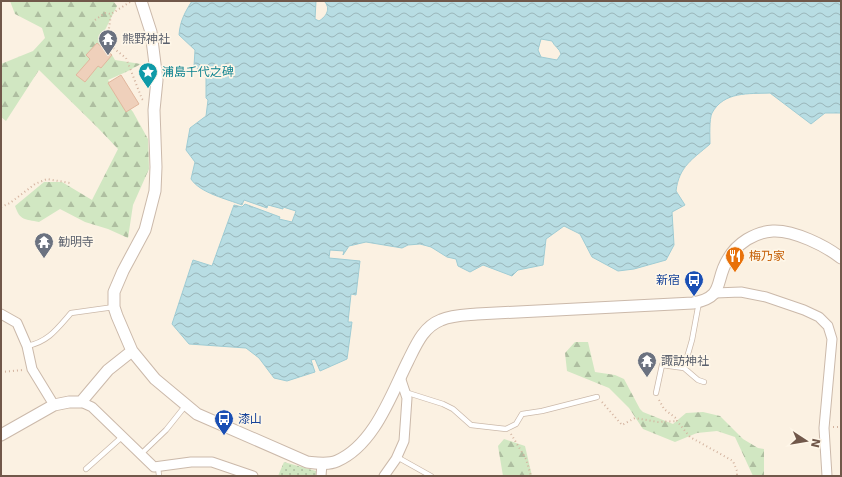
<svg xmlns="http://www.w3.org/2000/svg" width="842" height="477" font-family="'DejaVu Sans','Noto Sans JP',sans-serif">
	<defs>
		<pattern id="grass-dots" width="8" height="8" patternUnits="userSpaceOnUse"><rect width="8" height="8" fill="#d1e7c2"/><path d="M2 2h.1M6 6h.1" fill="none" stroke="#aebea0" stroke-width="1.8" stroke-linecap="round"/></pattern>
		<pattern id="forest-firs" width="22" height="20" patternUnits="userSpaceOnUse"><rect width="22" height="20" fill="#d1e7c2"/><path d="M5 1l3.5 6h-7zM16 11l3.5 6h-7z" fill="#aebea0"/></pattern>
		<pattern id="water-waves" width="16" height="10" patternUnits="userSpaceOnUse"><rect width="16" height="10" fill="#b8dde3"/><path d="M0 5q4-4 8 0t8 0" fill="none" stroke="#9ab6ba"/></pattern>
	</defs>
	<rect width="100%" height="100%" fill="#fbf1e2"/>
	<path fill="url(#grass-dots)" d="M284,462L316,471V476H278Z"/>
	<path fill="url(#forest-firs)" d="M10,1H113L117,6L102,36L103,40L115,60L141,64L126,72L108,80L133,112L148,139L149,169L133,205L128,238L108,229L85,222L60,209L39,222C25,219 20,221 15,206L44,182H62L92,200L118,149L97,127L39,70L6,121L1,117V64L33,51L45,38L42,28L15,14Z
		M575,342H588L595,372L615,375L624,379L640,409L643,412L673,424L686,413L703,412L720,416L743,439L758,448L764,449V476H753L735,437L717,431L697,433L675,442L643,429L629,408L609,388L567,371L565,353Z
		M504,439L525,446L532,476H503L498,446Z"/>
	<path fill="url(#water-waves)" stroke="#9fccd4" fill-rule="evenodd" d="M192,1H316L315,19L319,21C327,16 331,8 324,1H841V113H825L811,124L770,93C749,94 724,91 712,113C709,119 710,137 710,144C693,159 679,166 676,191L685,205L672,212L674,245L666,260L634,269L618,271L592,257L580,234L564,226L546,239L543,265L518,270L512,276L483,265L470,272L458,266L456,259L447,257L431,247L420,244L408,245L402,248L366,242L349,246L343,255L344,251L330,250L329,258L360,261L356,295L351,294L348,322H352L347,359L320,371L315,359L311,360L315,372L287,381L274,378L259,358L246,348L189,344L172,324L193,260L212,266L234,205L242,207L245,204L280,217L279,219L292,222L296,211L283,207V209L268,205L267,208L244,200L242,205C227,199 200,193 191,179L195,162L186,150L190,128L206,116L208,100L206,98V75L194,66L195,50L179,35C180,21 185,12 192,1ZM541,39L552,41C554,46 560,49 561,54L557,60L541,57L538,50Z"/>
	<path fill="#efd0bb" stroke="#e1b79d" d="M97,43L112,55L101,68L98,66L85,82L76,75L90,59L86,55Z
		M121,75L139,104L126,112L108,83Z"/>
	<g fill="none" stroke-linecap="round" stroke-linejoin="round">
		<defs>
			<path id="service" d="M27,346C48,342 57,329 71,313L114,307
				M684,368L692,340L699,302
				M405,392L443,404L453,409L471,425L506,429L516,424L522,414L542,411L597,397
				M656,393L662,365L684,368L698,380L704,382
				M141,454L166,430L186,405
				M397,457L431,476
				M158,467L159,476
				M86,469L123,436"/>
			<path id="minor" d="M715,293L741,292L766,297L804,310L819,317L828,326L832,339L824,428L827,476
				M1,314L17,323L27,346L32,369L54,405
				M81,402L92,407L154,467L191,462H212L253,476
				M321,476L322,464
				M384,476L396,459L404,441L407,398L400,377"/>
			<path id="tertiary" d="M141,1L151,32L157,80L154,110L156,167L155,191L145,230L123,271L114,292V307L117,316L132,351L155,379L197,414L307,462C317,463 328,465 337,461C374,445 391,395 408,361C416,345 423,327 441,320C452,315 466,315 477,314L693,303C726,297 714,281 728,259C737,243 755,232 773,231C794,230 826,246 841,258
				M1,435L54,405L69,402H81L108,370L132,351"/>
		</defs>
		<use href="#service" stroke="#cbb9aa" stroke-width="6"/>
		<use href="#minor" stroke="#cbb9aa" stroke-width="11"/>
		<use href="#tertiary" stroke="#cbb9aa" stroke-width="13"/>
		<path stroke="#d3b39f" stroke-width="2" stroke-dasharray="1 3" stroke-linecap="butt" d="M130,2L111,14L107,43L126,58L142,99L144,101
			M95,20L105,13L111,14
			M1,207L10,203L35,184L47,179L70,183
			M1,372L23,370
			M659,400L664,409L677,419V421L690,437L733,461L737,471V476
			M602,402L622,425L635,418L658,422L677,421
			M833,427H841
			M511,434L526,459L531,476"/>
		<use href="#service" stroke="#fff" stroke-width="4.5"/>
		<use href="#minor" stroke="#fff" stroke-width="9"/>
		<use href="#tertiary" stroke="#fff" stroke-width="11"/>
	</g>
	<defs>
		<symbol id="temple-pin" viewBox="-11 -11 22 30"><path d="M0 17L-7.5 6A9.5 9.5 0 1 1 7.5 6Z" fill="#6b7280" stroke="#fef6e8"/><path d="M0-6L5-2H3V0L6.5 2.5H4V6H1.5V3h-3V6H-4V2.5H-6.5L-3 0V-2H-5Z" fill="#fff"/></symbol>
		<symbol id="sight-pin" viewBox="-11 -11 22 30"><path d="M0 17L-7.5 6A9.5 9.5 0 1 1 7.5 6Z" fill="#0f9aa8" stroke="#fef6e8"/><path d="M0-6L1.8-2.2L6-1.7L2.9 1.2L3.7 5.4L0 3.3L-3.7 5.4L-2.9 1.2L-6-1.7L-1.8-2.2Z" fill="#fff"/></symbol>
		<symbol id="restaurant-pin" viewBox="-11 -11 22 30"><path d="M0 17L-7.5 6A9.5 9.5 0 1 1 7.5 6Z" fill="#e8710a" stroke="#fef6e8"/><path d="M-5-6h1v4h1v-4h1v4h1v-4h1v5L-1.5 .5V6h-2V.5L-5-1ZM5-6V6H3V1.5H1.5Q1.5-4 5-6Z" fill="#fff"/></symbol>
		<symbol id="bus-pin" viewBox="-11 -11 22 30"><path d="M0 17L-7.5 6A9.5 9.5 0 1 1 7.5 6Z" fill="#1a4fb4" stroke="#fef6e8"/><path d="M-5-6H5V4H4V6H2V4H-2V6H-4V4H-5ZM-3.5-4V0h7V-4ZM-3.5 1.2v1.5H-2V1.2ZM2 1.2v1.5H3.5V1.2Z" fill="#fff"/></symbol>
	</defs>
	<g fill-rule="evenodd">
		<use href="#temple-pin" x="97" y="28" width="22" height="30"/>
		<use href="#sight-pin" x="137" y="61" width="22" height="30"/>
		<use href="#temple-pin" x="33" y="231" width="22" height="30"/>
		<use href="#restaurant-pin" x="724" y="245" width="22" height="30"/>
		<use href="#bus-pin" x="683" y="269" width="22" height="30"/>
		<use href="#temple-pin" x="636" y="350" width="22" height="30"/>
		<use href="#bus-pin" x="213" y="408" width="22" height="30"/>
	</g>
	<g text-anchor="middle" stroke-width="3.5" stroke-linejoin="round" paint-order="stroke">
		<g font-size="12" fill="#5b616d" stroke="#fef6e8" text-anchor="start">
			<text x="122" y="43">熊野神社</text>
			<text x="58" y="246">勧明寺</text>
			<text x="661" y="365">諏訪神社</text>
		</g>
		<g font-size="12" fill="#0d838f" stroke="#fef6e8" text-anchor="start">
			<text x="162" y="76">浦島千代之碑</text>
		</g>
		<g font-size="12" fill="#c56008" stroke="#fef6e8" text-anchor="start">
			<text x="749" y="260">梅乃家</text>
		</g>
		<g font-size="12" fill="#164399" stroke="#fef6e8" text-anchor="end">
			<text x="680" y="284">新宿</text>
			<text x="238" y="423" text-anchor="start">漆山</text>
		</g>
	</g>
	<rect width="842" height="477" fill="none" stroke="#71584a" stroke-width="4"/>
	<g transform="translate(806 441) rotate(102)" stroke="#fef6e8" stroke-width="3" paint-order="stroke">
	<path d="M0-3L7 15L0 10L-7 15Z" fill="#71584a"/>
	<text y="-6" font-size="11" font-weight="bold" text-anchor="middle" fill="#71584a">N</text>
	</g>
</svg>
